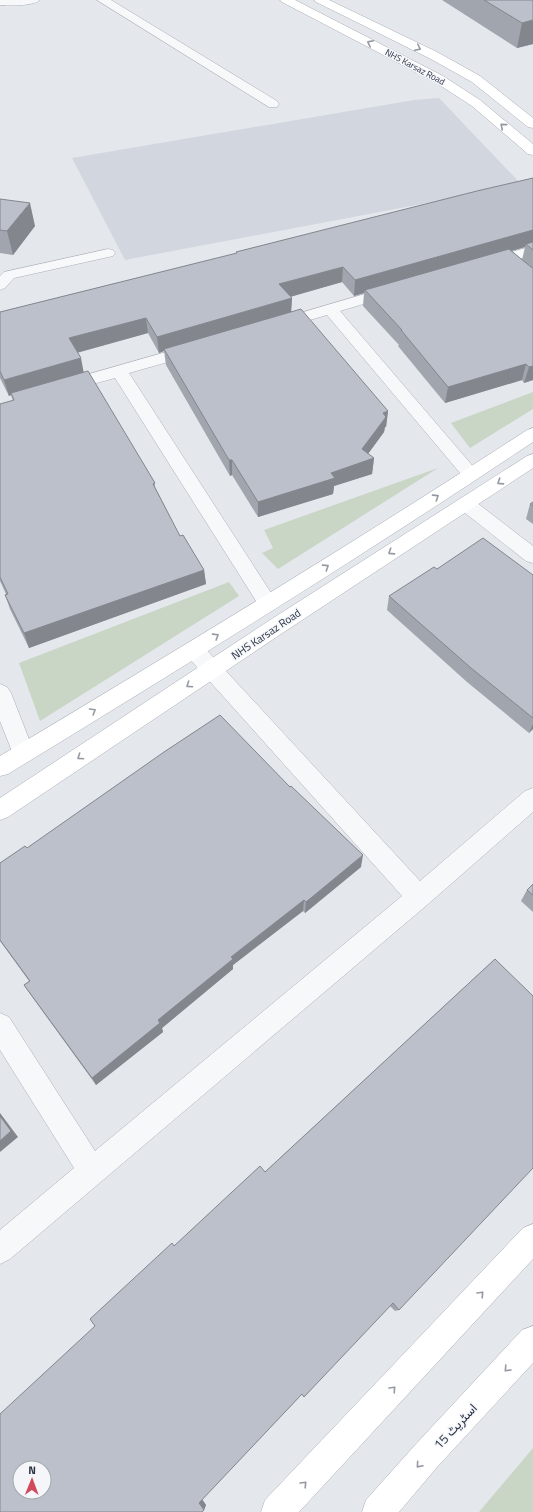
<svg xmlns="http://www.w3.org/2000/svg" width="533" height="1512" font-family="'Titillium Web',Vazirmatn,sans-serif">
	<rect width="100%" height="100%" fill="#e4e7ec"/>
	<path fill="#d2d6de" d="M439,98L522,185L125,260L72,158L414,100Z"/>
	<path fill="#c9d6c5" d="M533,392V409L470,448L451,423Z
		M438,468L278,569L262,553L273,548L264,530Z
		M229,582L239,596L40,721L19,663Z
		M533,1448V1512H479Z"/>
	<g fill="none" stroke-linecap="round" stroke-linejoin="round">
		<defs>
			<path id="street" d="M0,0H40C34,6 9,6 0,5Z
				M97,0H111L277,101L279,104L277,107H269Z
				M533,246V255L488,267L483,266L481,263L483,260Z
				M108,249L113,250L115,253L113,256L14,278L5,288L0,290V276L4,272Z
				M392,286L397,288L400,291L397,294L340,311L477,471L480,475L477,479L471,481L465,479L327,315L279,329L273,327L271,324L273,321Z
				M194,344L200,345L202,349L200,353L129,373L275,599L278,604L275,609L268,612L261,609L115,378L64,392L58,391L56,387L58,383Z
				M466,497L472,499L533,546V563L526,561L460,509L457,504L460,499Z
				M194,642L201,644L420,881L525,791L533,788V812L427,905L10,1259L0,1264V1230L74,1168L0,1050V1013L9,1017L95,1151L402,896L187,656L184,650L187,644Z
				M0,684L7,687L11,693L34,752L31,759L23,761L15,759L0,721Z"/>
			<path id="secondary" d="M280,0H295L443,76L480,100L533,144V155L528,154L472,106L435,82L282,2Z
				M314,0H329L437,52L480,76L533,118V128L528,127L472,82L429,58L316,2Z
				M533,428V442C361,557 185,666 8,774L0,776V756C177,650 354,543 527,430Z
				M533,454V468L281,634L8,817L0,820V798L267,622L527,456Z
				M533,1224V1259L299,1512H261L265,1500L523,1228Z
				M533,1326V1363L438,1466L399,1512H362L366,1500L416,1444L522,1330Z"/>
		</defs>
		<use href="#street" stroke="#a9aeb7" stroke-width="1"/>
		<use href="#secondary" stroke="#a9aeb7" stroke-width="1"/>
		<use href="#street" fill="#f7f8fa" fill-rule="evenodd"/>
		<use href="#secondary" fill="#fff" fill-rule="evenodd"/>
	</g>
	<path fill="#a1a5ae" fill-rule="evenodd" d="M442,0H533V44L517,48Z
		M533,178V380L524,383L522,380L445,403L398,346L399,345L363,306L364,293L354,296L342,282L290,297L292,298L291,311L388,411L386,427H385L384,432L368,454L374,458L372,474L334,486L333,494L258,517L232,475L230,476L166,365L164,351L159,353L148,333L77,353L83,372L155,483V487L180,536L204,570L206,584L29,648L10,609L5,595L6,594L0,581V404L13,401L11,395L9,396L0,378V312L236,254V252ZM525,247L522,260L512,251Z
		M0,199L35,226L13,255L0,253Z
		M533,502V524L526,519L530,504Z
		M437,569L533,575V729L529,733L467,682L387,610L389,596Z
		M27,848L361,867L305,913L303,911L233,965V969L162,1028L163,1032L96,1085L30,994L24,985L29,981L0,941V863Z
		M533,884V912L521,901L527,890Z
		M495,959L399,1310L395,1311L390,1306L302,1394L202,1499L206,1505L204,1510L95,1326L174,1246L265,1172Z"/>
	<path fill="#83868d" d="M533,20V44L517,48L522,23Z
		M30,203L35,226L13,255L7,231Z
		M533,230V245L526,244L525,247L367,292L365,290L364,293L354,296L355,280Z
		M343,267L342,282L279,300V284Z
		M292,298L291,314L164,349V351L159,353L157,337Z
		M146,318L148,333L72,354L69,338Z
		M81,358L84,374L11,393V395L9,396L4,380Z
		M526,364L522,380L445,403L448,387Z
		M533,366V380L524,383L529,367Z
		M388,411L386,427H385L384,432L362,462L374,458L372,474L334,486L333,494L258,517V502L331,473L362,449L383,413Z
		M229,460H232V475L230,476Z
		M204,570L206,584L29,648L24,633Z
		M533,724V729L529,733Z
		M363,855L361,867L305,913L306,902Z
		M304,900L303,911L233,965V969L162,1028L163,1032L96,1085L92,1078L158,1020L231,957Z
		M0,1113L18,1137L0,1152Z
		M201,1498L206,1505L204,1510L199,1503Z"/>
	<path fill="#bbc0ca" stroke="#83868d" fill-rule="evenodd" d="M484,0H533V20L522,23Z
		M533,178V230L355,280L343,267L279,284L292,298L157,337L146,318L69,338L81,358L4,380L0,371V312L237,253L236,252L477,191Z
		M0,199L30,203L7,231L0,230Z
		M533,242V250L526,244Z
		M509,249L531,267L533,268V366L529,367L526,364L448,387L401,330H402L365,290Z
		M301,309L388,411L383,413L386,417L362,449L374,458L331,473L335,478L258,502L232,460H229L164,349Z
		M88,371L155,483L153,484L180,536L183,535L204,570L24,633L5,595L8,594L0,577V404L14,400L11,393Z
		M533,502V506L530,504Z
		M483,538L533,575V718L471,668L389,596L434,567L437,569Z
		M220,715L290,787L291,786L363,855L306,902L304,900L231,957L233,959L158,1020L160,1023L92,1078L24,985L30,981L0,940V863L25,846L27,848L164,752Z
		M533,884V895L527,890Z
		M495,959L533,996V1168L399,1310L393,1303L304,1397L302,1394L199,1503L204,1510L202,1512H0V1414L95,1326L90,1319L172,1243L174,1246L260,1166L265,1172ZM20,1468H44V1492H20Z
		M0,1116L11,1131L0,1141Z"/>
	<defs><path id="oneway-chevron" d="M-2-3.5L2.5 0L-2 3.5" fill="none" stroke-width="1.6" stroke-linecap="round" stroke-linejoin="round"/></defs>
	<g stroke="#959aa2">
		<use href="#oneway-chevron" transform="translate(370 43) rotate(-153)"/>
		<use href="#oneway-chevron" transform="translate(418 48) rotate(26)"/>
		<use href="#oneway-chevron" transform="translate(503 126) rotate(-140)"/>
		<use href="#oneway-chevron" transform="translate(500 482) rotate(147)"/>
		<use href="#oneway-chevron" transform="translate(436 497) rotate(-33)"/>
		<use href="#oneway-chevron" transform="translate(391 552) rotate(147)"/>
		<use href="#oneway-chevron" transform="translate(326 567) rotate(-33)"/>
		<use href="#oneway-chevron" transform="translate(216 636) rotate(-32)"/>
		<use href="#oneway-chevron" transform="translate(189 685) rotate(146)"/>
		<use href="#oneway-chevron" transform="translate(93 711) rotate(-31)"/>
		<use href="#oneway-chevron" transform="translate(80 757) rotate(146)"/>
		<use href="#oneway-chevron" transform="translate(481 1294) rotate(-47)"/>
		<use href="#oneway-chevron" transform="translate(507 1369) rotate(133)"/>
		<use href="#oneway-chevron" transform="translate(393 1389) rotate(-47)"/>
		<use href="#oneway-chevron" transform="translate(419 1465) rotate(131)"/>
		<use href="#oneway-chevron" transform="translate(304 1484) rotate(-47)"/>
	</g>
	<g text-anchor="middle" stroke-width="3" stroke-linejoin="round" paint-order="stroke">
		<g font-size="9" fill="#2b3445" stroke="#f4f6f9">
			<text transform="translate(415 67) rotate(28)" y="3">NHS Karsaz Road</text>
		</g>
		<g font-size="11" fill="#2b3445" stroke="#f4f6f9">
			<text transform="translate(266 634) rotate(-34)" y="4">NHS Karsaz Road</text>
		</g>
		<g font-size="13" fill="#2b3445" stroke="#f4f6f9">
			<text transform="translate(455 1426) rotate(-47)" y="5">اسٹریٹ 15</text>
		</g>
	</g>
	<g transform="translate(32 1480) rotate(1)"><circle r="19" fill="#f4f6f9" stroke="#a4a8b1"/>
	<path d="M0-3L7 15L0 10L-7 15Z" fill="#d1495b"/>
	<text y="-6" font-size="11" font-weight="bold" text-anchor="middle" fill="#2b3445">N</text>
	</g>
</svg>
